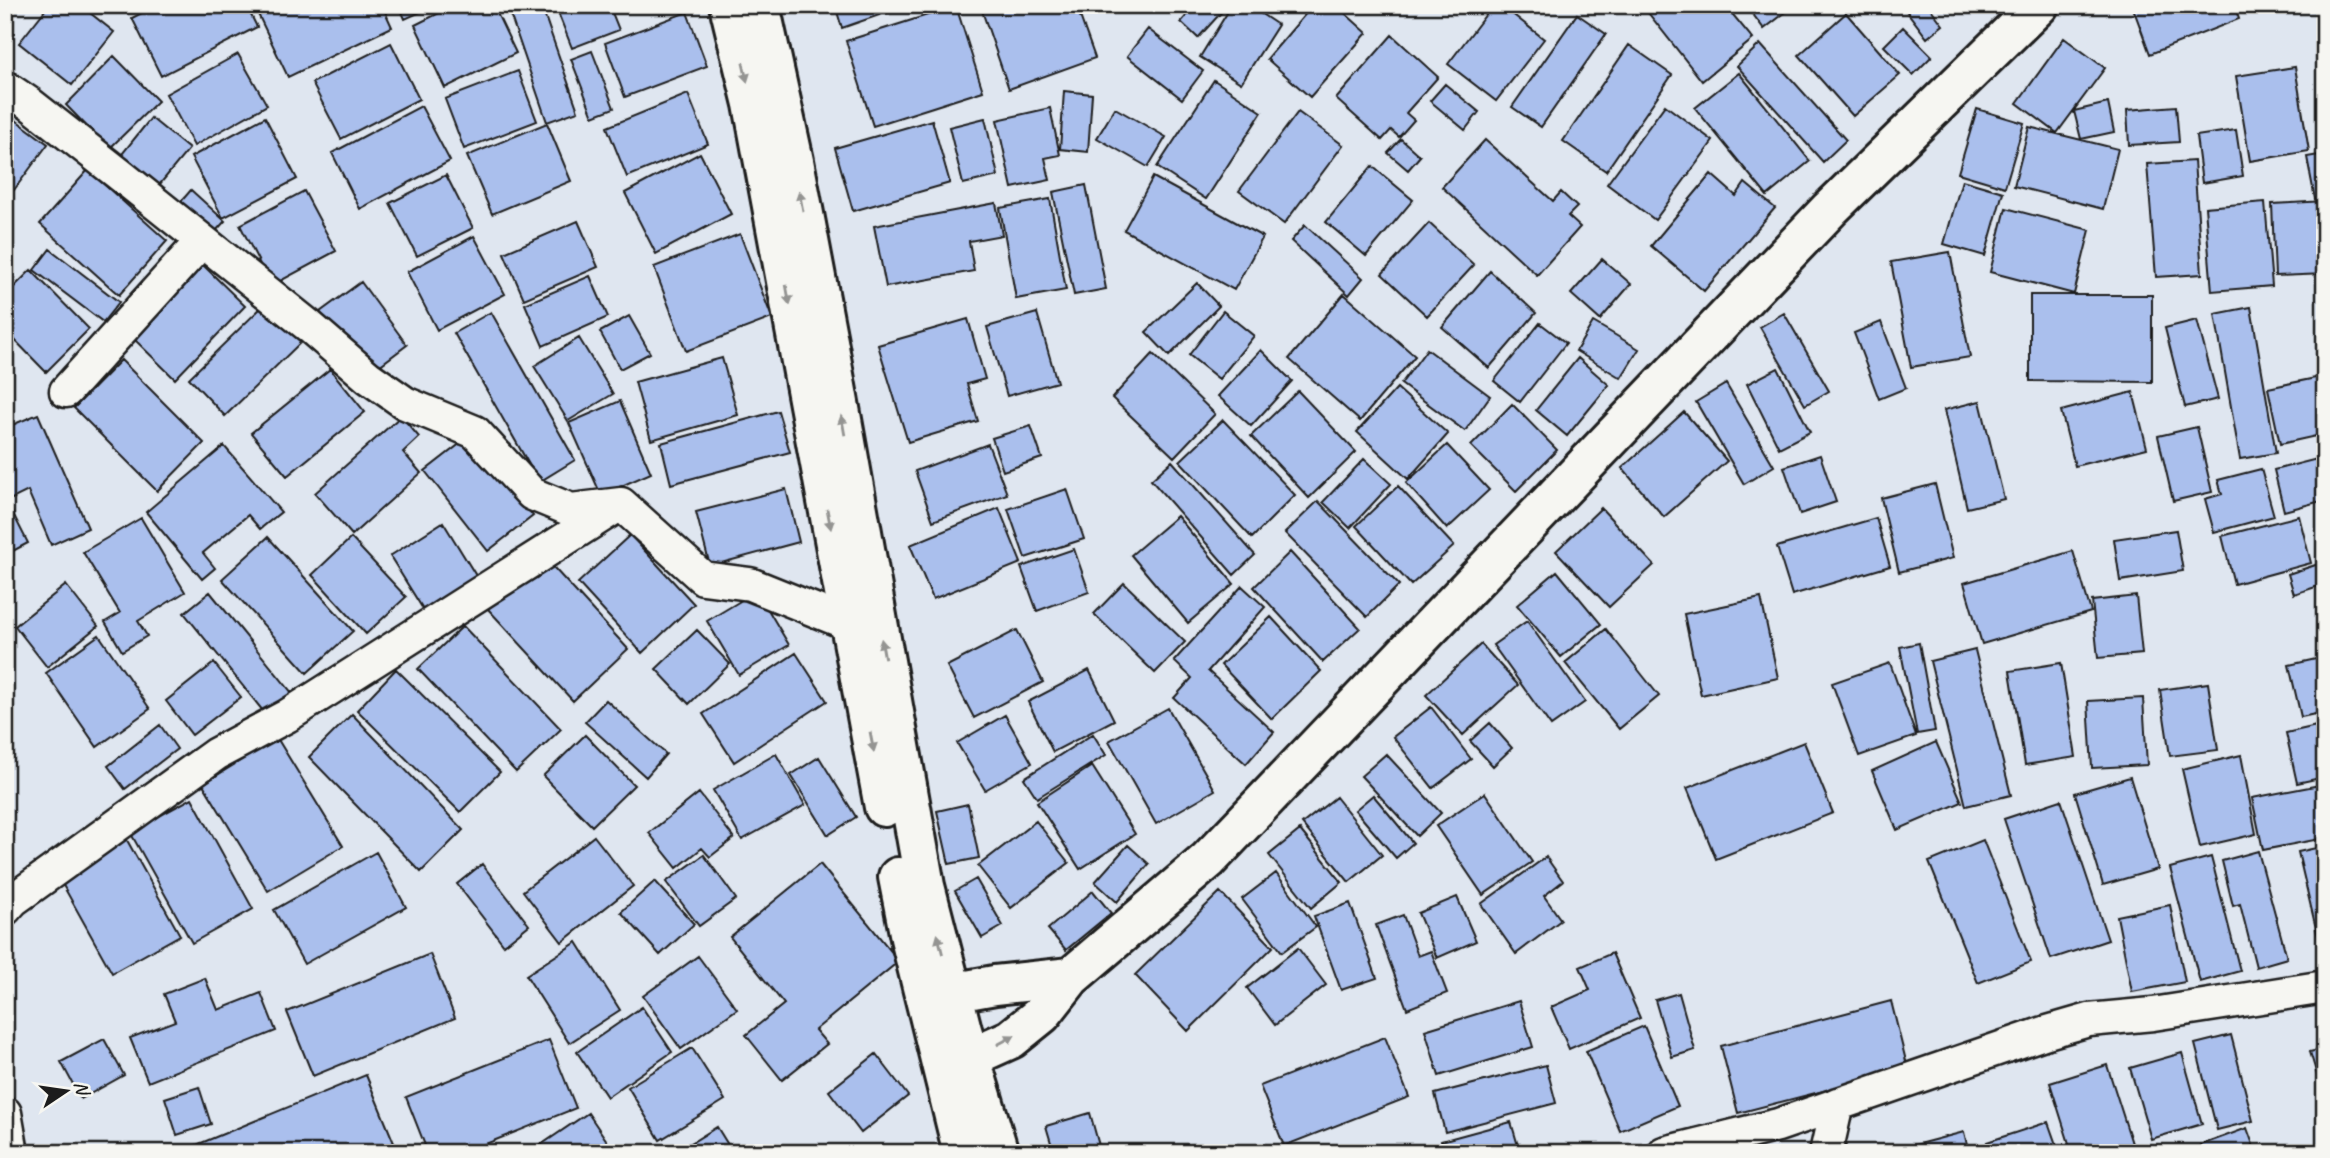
<svg xmlns="http://www.w3.org/2000/svg" width="2330" height="1158" font-family="Caveat,sans-serif">
	<rect width="100%" height="100%" fill="#dfe6f0"/>
	<filter id="ink" filterUnits="userSpaceOnUse"><feTurbulence type="fractalNoise" baseFrequency=".0143" numOctaves="2"/><feDisplacementMap in="SourceGraphic" scale="14" xChannelSelector="R" yChannelSelector="G"/><feConvolveMatrix kernelMatrix="1 2 1 2 8 2 1 2 1" color-interpolation-filters="sRGB"/></filter>
	<g filter="url(#ink)">
		<path fill="#aabfed" stroke="#1c1c1c" stroke-width="2" d="M49,5H80L114,32L72,85L19,43Z
			M157,5H246L257,27L161,76L132,18Z
			M272,5H382L392,27L288,77L257,12Z
			M399,5H436L405,19Z
			M455,5H493L516,53L445,88L415,25Z
			M507,5H541L578,111L547,122Z
			M555,5H609L619,30L572,48Z
			M835,5H908L842,28Z
			M980,5H1076L1095,58L1009,89Z
			M1196,5H1228L1198,38L1181,22Z
			M1232,5H1248L1278,25L1241,83L1200,57Z
			M1313,5H1336L1367,33L1310,97L1267,59Z
			M1493,5H1501L1544,39L1496,101L1448,64Z
			M1642,5H1725L1753,39L1702,81Z
			M1746,5H1795L1764,29Z
			M1902,5H1928L1943,25L1927,38Z
			M2132,5H2234L2239,19L2150,54Z
			M956,6L983,91L873,126L846,41Z
			M687,12L707,66L625,97L605,43Z
			M1846,13L1900,75L1853,116L1799,55Z
			M1577,14L1606,34L1541,127L1512,107Z
			M1903,27L1932,56L1913,75L1884,46Z
			M1148,29L1203,71L1182,99L1127,56Z
			M1392,35L1438,77L1406,113L1414,120L1399,137L1391,130L1382,140L1336,99Z
			M2064,38L2105,68L2057,133L2017,103Z
			M391,43L419,99L341,139L312,83Z
			M1760,44L1846,140L1823,162L1737,66Z
			M1629,45L1672,75L1606,171L1563,141Z
			M592,51L614,108L593,116L571,59Z
			M238,54L267,105L194,146L166,94Z
			M114,56L158,101L109,149L66,105Z
			M2295,67L2309,151L2250,161L2236,76Z
			M518,71L537,121L464,149L445,99Z
			M1739,73L1810,161L1767,196L1695,108Z
			M1214,80L1262,112L1206,199L1157,167Z
			M1445,84L1479,112L1465,130L1430,101Z
			M1064,91L1092,94L1088,152L1060,149Z
			M688,94L708,144L627,177L607,127Z
			M2108,103L2114,132L2081,139L2074,111Z
			M1665,105L1713,141L1655,220L1607,184Z
			M421,106L450,161L360,209L332,153Z
			M2176,106L2179,142L2129,145L2127,110Z
			M1050,108L1060,155L1045,158L1050,180L1012,188L997,120Z
			M1115,108L1166,137L1148,167L1097,138Z
			M1977,109L2024,123L2005,187L1958,173Z
			M5,112L48,144L14,190L5,184Z
			M1298,112L1343,145L1284,224L1239,191Z
			M265,117L297,179L223,218L191,157Z
			M151,118L189,149L155,190L118,159Z
			M985,118L998,176L963,184L949,127Z
			M932,120L950,183L853,211L835,148Z
			M547,123L571,181L492,214L467,156Z
			M2029,127L2118,149L2103,209L2014,186Z
			M2236,130L2243,176L2202,183L2196,136Z
			M1401,139L1420,156L1408,170L1388,153Z
			M1485,140L1553,201L1561,192L1577,207L1568,216L1580,227L1537,275L1442,187Z
			M700,153L731,214L656,254L625,193Z
			M2325,154V197L2315,199L2307,157Z
			M2194,161L2202,274L2156,277L2147,164Z
			M1372,166L1413,200L1366,256L1326,222Z
			M88,170L167,241L119,295L40,224Z
			M1711,174L1736,196L1745,183L1775,208L1704,291L1651,246Z
			M446,175L473,228L417,256L390,203Z
			M1153,177L1263,237L1234,290L1124,230Z
			M1962,180L2003,192L1985,256L1944,244Z
			M1086,185L1106,289L1074,295L1053,192Z
			M191,190L225,221L206,242L172,212Z
			M304,191L336,251L271,286L240,225Z
			M1050,199L1066,290L1016,299L1000,208Z
			M2325,201V274L2275,276L2272,204Z
			M2265,202L2272,286L2212,291L2205,207Z
			M996,203L1002,235L969,241L974,271L886,287L874,226Z
			M2006,208L2090,230L2074,294L1990,272Z
			M578,221L598,267L524,299L504,253Z
			M1429,223L1474,265L1427,316L1382,274Z
			M1305,225L1363,278L1349,295L1291,241Z
			M740,234L772,318L686,351L654,267Z
			M474,236L505,294L437,330L407,272Z
			M50,249L119,302L103,322L34,270Z
			M1950,252L1970,357L1911,367L1891,262Z
			M1602,259L1631,284L1600,320L1571,294Z
			M203,265L245,306L175,379L132,337Z
			M31,270L89,329L46,372L5,330V296Z
			M1490,271L1536,313L1489,368L1442,327Z
			M590,276L608,317L543,346L525,304Z
			M361,282L407,345L367,375L320,312Z
			M1197,283L1219,306L1169,356L1146,332Z
			M1344,294L1415,356L1360,421L1289,359Z
			M2030,295H2152V382L2030,381Z
			M265,304L301,342L225,416L189,378Z
			M2251,307L2276,453L2240,459L2215,314Z
			M1223,311L1254,336L1219,379L1189,355Z
			M491,312L575,460L539,482L454,333Z
			M1037,313L1057,382L1007,396L987,327Z
			M1784,313L1829,391L1805,405L1760,327Z
			M629,316L650,353L620,369L600,332Z
			M968,319L985,379L967,384L978,421L908,442L878,345Z
			M2197,320L2218,399L2185,407L2165,328Z
			M1593,322L1639,349L1621,378L1576,351Z
			M1881,322L1906,388L1879,399L1854,333Z
			M1540,323L1566,343L1520,402L1494,381Z
			M579,338L613,394L568,421L534,366Z
			M1427,349L1490,396L1465,431L1401,384Z
			M1261,350L1292,381L1251,426L1218,396Z
			M1153,354L1215,414L1174,457L1112,398Z
			M722,358L738,415L651,440L635,382Z
			M1578,358L1609,385L1567,436L1536,410Z
			M121,360L204,443L157,491L74,408Z
			M1778,368L1810,432L1779,448L1747,384Z
			M330,369L365,412L287,476L251,433Z
			M2325,376V434L2280,444L2268,388Z
			M1726,384L1774,466L1744,484L1696,402Z
			M1397,388L1448,434L1408,479L1357,432Z
			M1298,391L1356,452L1309,498L1251,436Z
			M2133,392L2147,448L2075,466L2061,411Z
			M620,401L651,473L601,495L569,423Z
			M1980,401L2004,499L1967,508L1944,410Z
			M1512,404L1557,450L1516,491L1471,446Z
			M778,411L790,452L671,484L661,443Z
			M1684,412L1727,461L1664,517L1622,468Z
			M38,414L88,528L51,545L28,491L10,500L5,489V428Z
			M401,416L419,437L403,452L421,473L352,535L315,493Z
			M1223,420L1295,495L1252,538L1180,461Z
			M1031,426L1042,458L1003,471L992,438Z
			M2197,427L2212,492L2173,501L2158,436Z
			M470,436L533,516L488,551L425,471Z
			M988,444L1007,494L933,521L915,471Z
			M1447,445L1489,490L1447,529L1406,483Z
			M224,446L281,512L260,529L248,515L203,553L215,568L202,579L146,512Z
			M1820,455L1836,502L1800,514L1784,467Z
			M2325,457V500L2284,511L2274,470Z
			M1364,459L1391,484L1350,528L1323,502Z
			M1172,461L1255,555L1234,575L1151,480Z
			M2261,469L2274,516L2214,532L2205,499L2222,494L2218,480Z
			M1935,484L1953,558L1899,572L1881,498Z
			M1398,486L1454,546L1411,585L1356,526Z
			M786,489L799,542L710,566L696,512Z
			M1067,489L1084,539L1025,558L1008,509Z
			M5,498L28,543L5,555Z
			M1318,501L1399,585L1367,617L1285,533Z
			M999,508L1021,563L933,599L910,545Z
			M1601,508L1654,565L1609,607L1556,551Z
			M1177,516L1234,584L1188,623L1131,555Z
			M2299,516L2311,563L2234,584L2222,536Z
			M141,518L185,592L138,621L147,636L122,651L105,622L120,613L83,552Z
			M1876,518L1890,566L1792,595L1777,547Z
			M443,522L481,584L428,617L390,556Z
			M2176,530L2183,571L2120,581L2114,539Z
			M630,535L694,604L642,653L578,583Z
			M268,537L353,631L307,673L222,579Z
			M351,538L406,597L366,634L312,575Z
			M1074,549L1089,592L1037,611L1021,567Z
			M2073,551L2091,612L1982,644L1964,583Z
			M1290,552L1360,628L1323,662L1254,587Z
			M544,557L628,649L573,701L488,609Z
			M2325,562V584L2294,594L2288,574Z
			M1557,571L1601,624L1561,657L1517,605Z
			M1124,583L1185,642L1155,673L1094,614Z
			M66,585L98,626L47,667L15,626Z
			M1242,586L1265,607L1208,671L1274,732L1246,764L1174,698L1192,678L1174,661Z
			M757,591L789,645L739,675L707,621Z
			M210,592L293,694L267,716L184,613Z
			M2136,596L2142,654L2098,658L2092,601Z
			M1761,598L1778,678L1701,695L1684,614Z
			M1271,617L1321,671L1272,719L1221,665Z
			M1527,621L1585,702L1551,726L1493,645Z
			M463,626L561,729L516,772L418,669Z
			M1606,629L1659,696L1619,729L1565,663Z
			M697,630L730,664L689,704L656,669Z
			M1017,630L1043,682L974,718L947,666Z
			M99,635L150,709L97,747L46,673Z
			M1919,643L1935,731L1917,734L1900,647Z
			M1481,644L1518,685L1463,735L1426,695Z
			M1975,650L2011,795L1966,806L1930,661Z
			M796,653L827,701L734,762L703,714Z
			M2325,657V712L2301,717L2289,665Z
			M214,663L241,697L192,735L166,701Z
			M1890,663L1916,736L1859,756L1832,683Z
			M2061,663L2076,757L2025,765L2010,671Z
			M396,669L500,772L460,812L357,710Z
			M1089,670L1114,720L1053,752L1028,702Z
			M2208,683L2218,750L2170,756L2160,690Z
			M2143,698L2147,765L2092,768L2088,701Z
			M606,700L666,754L646,777L585,722Z
			M1431,707L1471,759L1433,788L1393,737Z
			M1168,708L1215,790L1156,824L1109,741Z
			M352,714L463,830L421,872L309,757Z
			M1005,715L1032,763L985,790L957,743Z
			M1490,723L1512,748L1493,766L1470,741Z
			M2325,724V777L2297,783L2286,733Z
			M160,725L177,749L125,789L108,766Z
			M1093,734L1106,755L1037,798L1024,778Z
			M585,735L634,785L592,826L543,776Z
			M277,738L343,846L268,891L203,784Z
			M1804,742L1833,813L1716,859L1687,788Z
			M1936,742L1962,802L1897,830L1872,771Z
			M776,754L805,805L742,840L713,790Z
			M1386,754L1441,813L1417,836L1361,776Z
			M2241,755L2256,834L2200,847L2182,769Z
			M819,757L856,817L828,835L791,775Z
			M1092,766L1135,834L1080,869L1037,802Z
			M2130,777L2158,869L2103,885L2075,793Z
			M2325,784V838L2263,850L2252,798Z
			M699,793L734,838L710,857L702,848L677,868L649,833Z
			M1485,793L1532,862L1483,895L1436,826Z
			M1373,795L1413,843L1396,858L1355,810Z
			M1336,797L1382,855L1349,882L1302,824Z
			M192,798L253,909L192,943L130,832Z
			M2061,800L2108,940L2051,959L2004,819Z
			M968,804L979,858L949,864L937,811Z
			M1036,821L1069,863L1011,908L978,866Z
			M1300,830L1342,882L1311,908L1269,855Z
			M123,833L180,935L112,973L55,871Z
			M594,836L633,886L562,942L523,891Z
			M1983,840L2031,962L1978,983L1929,862Z
			M1128,845L1149,864L1117,902L1095,882Z
			M2325,846V954H2322L2298,852Z
			M2258,851L2287,958L2256,967L2240,904L2233,906L2222,861Z
			M376,852L406,907L304,964L274,910Z
			M704,855L736,899L699,926L666,882Z
			M1546,857L1563,881L1544,896L1561,920L1516,954L1481,904Z
			M2211,857L2240,971L2200,982L2170,868Z
			M482,864L529,925L504,945L457,884Z
			M820,864L899,961L815,1030L827,1044L782,1080L746,1035L784,1004L730,937Z
			M1276,873L1316,927L1282,952L1242,899Z
			M976,879L1003,926L982,938L955,891Z
			M655,881L694,924L660,955L621,912Z
			M1093,891L1111,913L1066,950L1048,929Z
			M1220,892L1273,947L1188,1031L1135,975Z
			M1457,897L1476,941L1437,958L1418,913Z
			M1350,903L1377,978L1341,990L1314,916Z
			M2170,905L2185,982L2132,992L2117,916Z
			M1403,915L1418,956L1431,951L1447,993L1407,1009L1376,925Z
			M577,942L620,1010L569,1043L526,975Z
			M1298,948L1326,985L1275,1025L1247,988Z
			M1612,953L1640,1018L1569,1049L1551,1007L1590,990L1580,967Z
			M430,954L455,1018L313,1076L287,1012Z
			M698,956L737,1009L681,1049L643,996Z
			M205,978L218,1010L261,993L276,1031L148,1082L130,1038L175,1021L164,994Z
			M1679,993L1695,1050L1672,1057L1655,1000Z
			M1519,1001L1533,1047L1439,1076L1425,1030Z
			M1891,1001L1908,1069L1738,1113L1721,1046Z
			M642,1007L672,1052L607,1097L577,1052Z
			M1644,1026L1678,1106L1620,1131L1586,1051Z
			M2231,1035L2253,1121L2217,1130L2195,1044Z
			M1385,1037L1409,1097L1284,1146L1260,1086Z
			M104,1039L124,1075L81,1099L61,1062Z
			M549,1040L576,1108L463,1153H428L406,1097Z
			M692,1048L725,1100L660,1140L628,1087Z
			M2325,1048V1101L2310,1052Z
			M2182,1053L2202,1124L2151,1139L2130,1068Z
			M876,1054L908,1096L861,1133L829,1091Z
			M1546,1065L1556,1103L1445,1132L1435,1094Z
			M2107,1065L2135,1153H2072L2050,1083Z
			M366,1075L394,1143L371,1153H177Z
			M199,1087L211,1124L177,1135L165,1098Z
			M588,1113L615,1153H529Z
			M1090,1113L1101,1153H1054L1046,1126Z
			M1511,1122L1519,1149L1503,1153H1444L1441,1141Z
			M2048,1122L2059,1153H1990L1987,1142Z
			M717,1127L733,1153H675Z
			M2247,1128L2256,1153H2204L2201,1145Z
			M1964,1132L1969,1153H1897L1896,1150Z"/>
		<g fill="none" stroke-linecap="round" stroke-linejoin="round">
			<defs>
				<path id="street" d="M5,87L30,104L119,174L309,326L368,377L405,403L475,432L532,494L571,510L621,504L703,578L750,584L849,624
					M66,391L201,242
					M5,909L13,900L216,754L287,716L614,508
					M5,1113L12,1153
					M1664,1153L1778,1125L2044,1033L2089,1020L2153,1014L2325,987
					M1826,1153L1837,1104"/>
				<path id="secondary" d="M729,5L753,104L884,807
					M760,5L794,161L828,341L925,886L962,1030L999,1153
					M898,877L910,938L963,1153
					M928,997L995,985L1071,977
					M943,1066L971,1057L1011,1039L1042,1014L1071,977L1208,860L1830,209L2039,5"/>
			</defs>
			<use href="#street" stroke="#1c1c1c" stroke-width="37"/>
			<use href="#secondary" stroke="#1c1c1c" stroke-width="44"/>
			<use href="#street" stroke="#f6f6f2" stroke-width="32"/>
			<use href="#secondary" stroke="#f6f6f2" stroke-width="38"/>
		</g>
		<defs><path id="oneway-solid" d="M-6-.8H1V-3.2L6.5 0L1 3.2V.8H-6Z" transform="scale(1.75)"/></defs>
		<g fill="#949492">
			<use href="#oneway-solid" transform="translate(745 72) rotate(77)"/>
			<use href="#oneway-solid" transform="translate(801 201) rotate(-101)"/>
			<use href="#oneway-solid" transform="translate(788 295) rotate(80)"/>
			<use href="#oneway-solid" transform="translate(843 425) rotate(-100)"/>
			<use href="#oneway-solid" transform="translate(829 519) rotate(79)"/>
			<use href="#oneway-solid" transform="translate(883 649) rotate(-100)"/>
			<use href="#oneway-solid" transform="translate(872 742) rotate(79)"/>
			<use href="#oneway-solid" transform="translate(940 944) rotate(-104)"/>
			<use href="#oneway-solid" transform="translate(1006 1040) rotate(-29)"/>
		</g>
	</g>
	<rect width="2330" height="1158" fill="none" stroke="#f6f6f2" stroke-width="28"/>
	<rect x="14" y="14" width="2302" height="1130" fill="none" stroke="#1c1c1c" stroke-width="2.5" filter="url(#ink)"/>
	<g transform="translate(66 1091) rotate(77)" stroke="#f6f6f2" stroke-width="5" paint-order="stroke">
	<path d="M0-5L12 26L0 18L-12 26Z" fill="#1c1c1c"/>
	<text y="-10" font-size="19" font-weight="bold" text-anchor="middle" fill="#1c1c1c">N</text>
	</g>
</svg>
